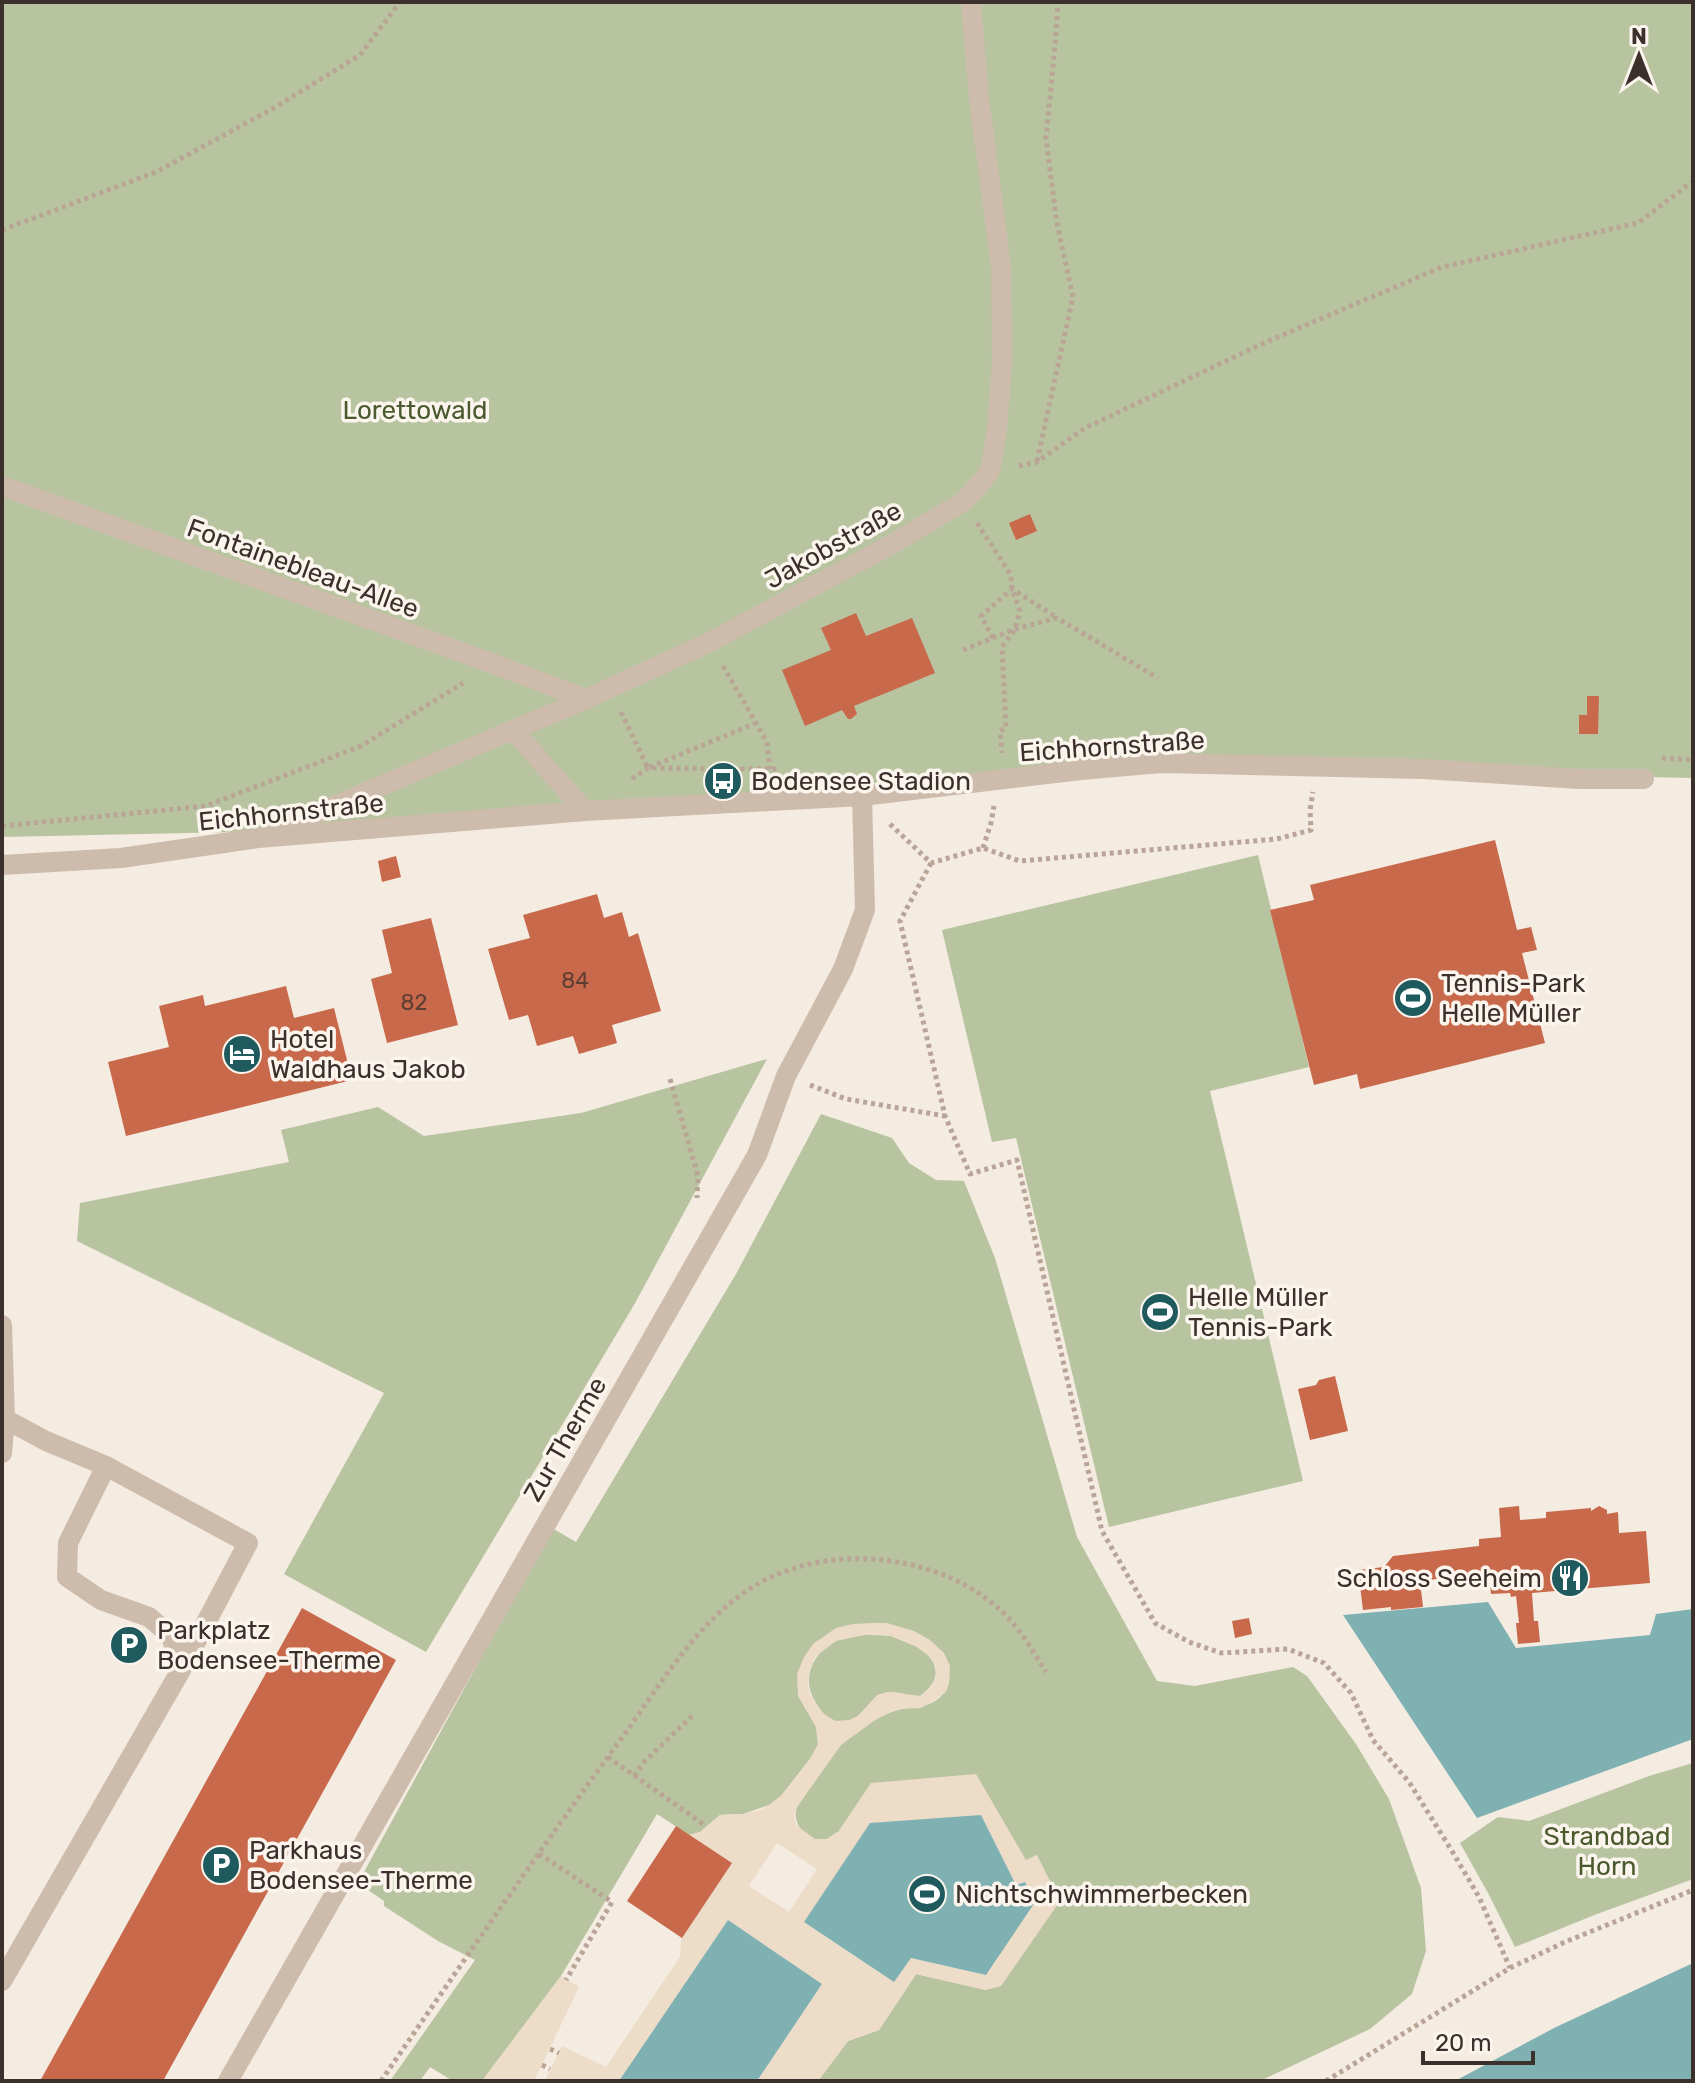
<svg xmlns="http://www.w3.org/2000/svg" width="1695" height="2083" font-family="Rubik,sans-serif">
	<rect width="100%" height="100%" fill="#f4ebe1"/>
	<path fill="#b8c4a0" d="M2,2H1693V778L1101,766L234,832L2,837Z
		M1258,855L1309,1067L1210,1091L1303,1481L1109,1527L1016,1138L992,1142L942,930Z
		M767,1059L634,1305L426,1652L284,1574L384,1393L77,1241L80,1203L289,1162L281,1130L378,1107L424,1136L581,1113Z
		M821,1114L892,1138L909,1163L936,1180L964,1181L995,1258L1077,1537L1157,1681L1195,1686L1293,1667L1307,1676L1356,1744L1389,1799L1421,1888L1426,1951L1412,1994L1370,2029L1260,2081H818L848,2041L879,2030L916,1974L986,1990L1037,1855L1027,1860L838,1832C837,1832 827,1839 827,1839C811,1845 790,1825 797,1807C811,1787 824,1764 840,1746C849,1736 864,1727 875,1720C882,1716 890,1712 898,1710C916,1705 929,1710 943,1694C954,1681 948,1667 943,1652L872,1623L804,1657V1707L811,1716L816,1727L818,1744L816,1751L781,1796L769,1805L743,1814L720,1815L700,1832L689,1835L657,1814L561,1976L482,2081H453L430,2067L420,2081H390L475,1960L438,1941L384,1906V1901L358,1883L552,1528L576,1542L736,1274Z
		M864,1635C873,1635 882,1635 891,1636C921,1643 957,1669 920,1696C908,1696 896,1690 884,1693C867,1697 860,1730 833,1720C825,1718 821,1710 816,1703C801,1680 811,1655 834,1642C843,1637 855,1636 864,1635Z
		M1693,1763V1879L1597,1914L1515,1947L1488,1893L1460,1843L1498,1817L1529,1821L1649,1776Z"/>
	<path fill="#ecdcc8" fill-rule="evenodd" d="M872,1623H887L914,1631L930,1640L944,1653L950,1666L949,1684L946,1692L932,1702L921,1708L899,1709L891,1712L875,1720L841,1745L797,1807L794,1815L795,1821L797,1826L815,1839H827L838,1832L871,1783L976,1774L1026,1860L1037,1855L1060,1901L1001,1986L986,1990L916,1974L879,2030L848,2041L818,2081H757L822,1984L728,1920L619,2081H545L562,2046L606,2067L680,1957L689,1835L700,1832L720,1815L744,1814L760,1810L769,1805L781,1796L809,1761L818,1744L816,1727L798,1696L797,1674L804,1657L813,1644L836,1628L853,1624ZM864,1635H888L917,1647L930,1657L936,1667V1678L930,1689L921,1696L888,1692L877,1695L858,1716L849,1720L835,1721L823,1713L810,1695L808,1684L810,1668L815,1657L836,1641ZM777,1843L817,1869L789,1912L749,1886ZM1016,1886L1035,1902L986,1975L911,1958L894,1982L804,1922Z
		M561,1976L579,1987L534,2081H482Z"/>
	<path fill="#7fb0b2" d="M1488,1602L1516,1648L1650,1635L1656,1614L1693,1609V1739L1477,1818L1343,1615Z
		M981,1815L1016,1885L1025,1882L1035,1902L986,1975L911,1958L894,1982L804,1922L870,1823Z
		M728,1920L822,1984L757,2081H619Z
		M1693,1963V2081H1455L1554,2028Z"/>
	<path fill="#c8694b" d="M1030,514L1037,531L1016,540L1009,523Z
		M856,613L866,636L912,618L935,673L854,706L857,714L851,719H848L842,710L805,726L782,670L831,650L821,628Z
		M1587,696H1599L1598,734H1579V715H1587Z
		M1495,840L1517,930L1531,927L1537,950L1522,953L1545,1043L1360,1089L1357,1074L1314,1085L1270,910L1314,900L1310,885Z
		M396,856L401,877L382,882L378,861Z
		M597,894L604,918L622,912L629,937L638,933L661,1011L612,1025L617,1043L579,1054L573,1036L537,1046L528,1015L509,1020L488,949L530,938L523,915Z
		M431,918L458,1025L387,1043L371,979L392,973L382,930Z
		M286,986L294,1018L334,1008L352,1080L126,1136L108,1062L169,1047L159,1006L203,995L205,1006Z
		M1335,1376L1348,1431L1310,1440L1298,1389L1316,1385L1319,1380Z
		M1519,1506L1520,1520L1546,1518V1512L1591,1508V1511L1599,1506L1607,1510V1514L1618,1512L1619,1533L1646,1531L1650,1583L1532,1593L1534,1621H1538L1540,1642L1518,1644L1516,1623H1519L1516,1596L1511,1597L1510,1593L1491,1594L1489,1573L1420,1581L1423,1607L1391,1610V1607L1363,1610L1358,1570L1384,1567L1393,1556L1479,1546V1539L1501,1537L1499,1508Z
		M302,1608L396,1660L163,2081H40Z
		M1249,1618L1252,1634L1235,1638L1232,1621Z
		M676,1826L732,1863L682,1938L627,1901Z"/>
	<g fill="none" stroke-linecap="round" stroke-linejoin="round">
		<path stroke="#b9a596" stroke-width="5" stroke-dasharray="4 4" stroke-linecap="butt" d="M2,230L156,172L274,108L360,55L400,2
			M1037,461L1073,297L1057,224L1046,138L1055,46L1058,2
			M1019,466L1037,462L1085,428L1264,343L1442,267L1638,223L1693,181
			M977,523L1011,575L1012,589L1020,611L1015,629L1002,647L1006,728L1000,731L1002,753
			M993,638L981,616L1012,589L1056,617
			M963,650L1015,629L1057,618L1158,678
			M723,666L767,742L770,769
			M621,712L648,768L756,723
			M1662,758L1693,760
			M632,779L648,768L778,769
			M890,824L931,863L983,848L1020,861L1277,839L1311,830L1310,810L1313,792
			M2,826L206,806L361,746L463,683
			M983,848L991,823L994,806
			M931,863L900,921L945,1116L970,1174L1017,1160L1102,1531L1155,1623L1189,1642L1221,1653L1288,1649L1324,1663L1351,1693L1373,1740L1409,1782L1452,1851L1479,1897L1510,1968
			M670,1079L698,1176L697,1198
			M810,1085L846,1099L945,1116
			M608,1757L706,1826
			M634,1776L644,1762L692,1716
			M539,1854L612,1902L566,1980
			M550,2049L559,2053
			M542,2065L550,2069
			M381,2081C460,1966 539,1851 621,1739C658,1688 693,1628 745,1592C818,1541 933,1550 999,1609C1019,1626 1032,1650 1046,1672
			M1326,2081L1510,1968L1565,1942L1693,1890"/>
		<path stroke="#cdbbac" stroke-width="20" d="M2,486L494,664L586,699
			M514,731L585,811
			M275,831L586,699L710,642L892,544L963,502L985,478L991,468L997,428L1002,363L1001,267L979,98L971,2
			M2,865L121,858L258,838L585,811L862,796L1081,770L1161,763L1423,769L1580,779H1644
			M2,1325L5,1419L2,1453
			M106,1466L248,1543L181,1670
			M2,1981L181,1670L171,1636L149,1617L101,1600L67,1577L68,1543L106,1466L46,1441L5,1419
			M228,2081L757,1155L786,1076L843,969L865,910L862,796"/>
	</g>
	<defs>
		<symbol id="bus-disc" viewBox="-11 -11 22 22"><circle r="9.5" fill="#1f5a5e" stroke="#fbf5ee"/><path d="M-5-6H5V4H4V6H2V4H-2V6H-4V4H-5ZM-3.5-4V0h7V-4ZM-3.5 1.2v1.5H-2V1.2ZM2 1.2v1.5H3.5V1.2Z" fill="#fff"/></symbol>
		<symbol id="stadium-disc" viewBox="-11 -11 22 22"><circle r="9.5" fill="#1f5a5e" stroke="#fbf5ee"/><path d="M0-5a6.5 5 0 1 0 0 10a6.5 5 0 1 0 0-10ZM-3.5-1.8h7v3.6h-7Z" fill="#fff"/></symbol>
		<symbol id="hotel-disc" viewBox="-11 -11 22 22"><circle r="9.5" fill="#1f5a5e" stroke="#fbf5ee"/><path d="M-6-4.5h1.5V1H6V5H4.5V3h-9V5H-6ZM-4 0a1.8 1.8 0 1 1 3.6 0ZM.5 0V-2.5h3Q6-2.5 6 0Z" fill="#fff"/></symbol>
		<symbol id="restaurant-disc" viewBox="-11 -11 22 22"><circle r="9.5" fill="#1f5a5e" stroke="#fbf5ee"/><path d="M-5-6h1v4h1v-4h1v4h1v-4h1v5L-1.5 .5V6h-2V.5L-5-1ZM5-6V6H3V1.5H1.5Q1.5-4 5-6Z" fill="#fff"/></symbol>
		<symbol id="parking-disc" viewBox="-11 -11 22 22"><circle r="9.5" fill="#1f5a5e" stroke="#fbf5ee"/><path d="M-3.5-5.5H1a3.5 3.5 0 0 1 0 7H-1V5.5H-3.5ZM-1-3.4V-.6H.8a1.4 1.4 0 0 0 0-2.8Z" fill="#fff"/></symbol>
	</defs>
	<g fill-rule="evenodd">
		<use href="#bus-disc" x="701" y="759" width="44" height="44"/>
		<use href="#stadium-disc" x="1391" y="976" width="44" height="44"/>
		<use href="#hotel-disc" x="220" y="1032" width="44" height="44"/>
		<use href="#stadium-disc" x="1138" y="1290" width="44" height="44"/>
		<use href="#restaurant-disc" x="1548" y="1556" width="44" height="44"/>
		<use href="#parking-disc" x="107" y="1623" width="44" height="44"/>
		<use href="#parking-disc" x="199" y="1843" width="44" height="44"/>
		<use href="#stadium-disc" x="905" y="1872" width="44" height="44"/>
	</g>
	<g text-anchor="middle" stroke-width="7" stroke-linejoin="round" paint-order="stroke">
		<g font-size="22" fill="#5e3e33">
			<text x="575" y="988">84</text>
			<text x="414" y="1010">82</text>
		</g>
		<g font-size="26" fill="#4a5a2e" stroke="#fbf5ee">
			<text x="415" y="419">Lorettowald</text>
			<text x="1607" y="1845">Strandbad<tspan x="1607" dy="30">Horn</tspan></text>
		</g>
		<g font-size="26" fill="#3b302b" stroke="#fbf5ee">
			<text transform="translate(833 545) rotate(-29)" y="9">Jakobstraße</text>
			<text transform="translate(303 568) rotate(20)" y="9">Fontainebleau-Allee</text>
			<text transform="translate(1112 746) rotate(-4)" y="9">Eichhornstraße</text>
			<text transform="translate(291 812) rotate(-6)" y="9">Eichhornstraße</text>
			<text transform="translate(565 1439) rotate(-60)" y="9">Zur Therme</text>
		</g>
		<g font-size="26" fill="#3b302b" stroke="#fbf5ee" text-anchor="start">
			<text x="751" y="790">Bodensee Stadion</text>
			<text x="1441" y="992">Tennis-Park<tspan x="1441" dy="30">Helle Müller</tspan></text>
			<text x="270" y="1048">Hotel<tspan x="270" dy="30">Waldhaus Jakob</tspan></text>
			<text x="1188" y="1306">Helle Müller<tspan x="1188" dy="30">Tennis-Park</tspan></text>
			<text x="1542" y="1587" text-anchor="end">Schloss Seeheim</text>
			<text x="157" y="1639">Parkplatz<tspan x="157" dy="30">Bodensee-Therme</tspan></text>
			<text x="249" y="1859">Parkhaus<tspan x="249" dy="30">Bodensee-Therme</tspan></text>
			<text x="955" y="1903">Nichtschwimmerbecken</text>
		</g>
	</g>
	<rect width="1695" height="2083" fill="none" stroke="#3b302b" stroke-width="8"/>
	<g transform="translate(1639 56)" stroke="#fbf5ee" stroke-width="6" paint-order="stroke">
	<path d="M0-6L14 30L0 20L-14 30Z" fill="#3b302b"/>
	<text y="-12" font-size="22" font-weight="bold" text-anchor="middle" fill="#3b302b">N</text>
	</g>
	<path d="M1423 2051v12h110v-12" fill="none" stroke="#3b302b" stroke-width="4"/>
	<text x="1435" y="2051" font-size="24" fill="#3b302b" stroke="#fbf5ee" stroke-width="6" paint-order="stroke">20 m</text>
</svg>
